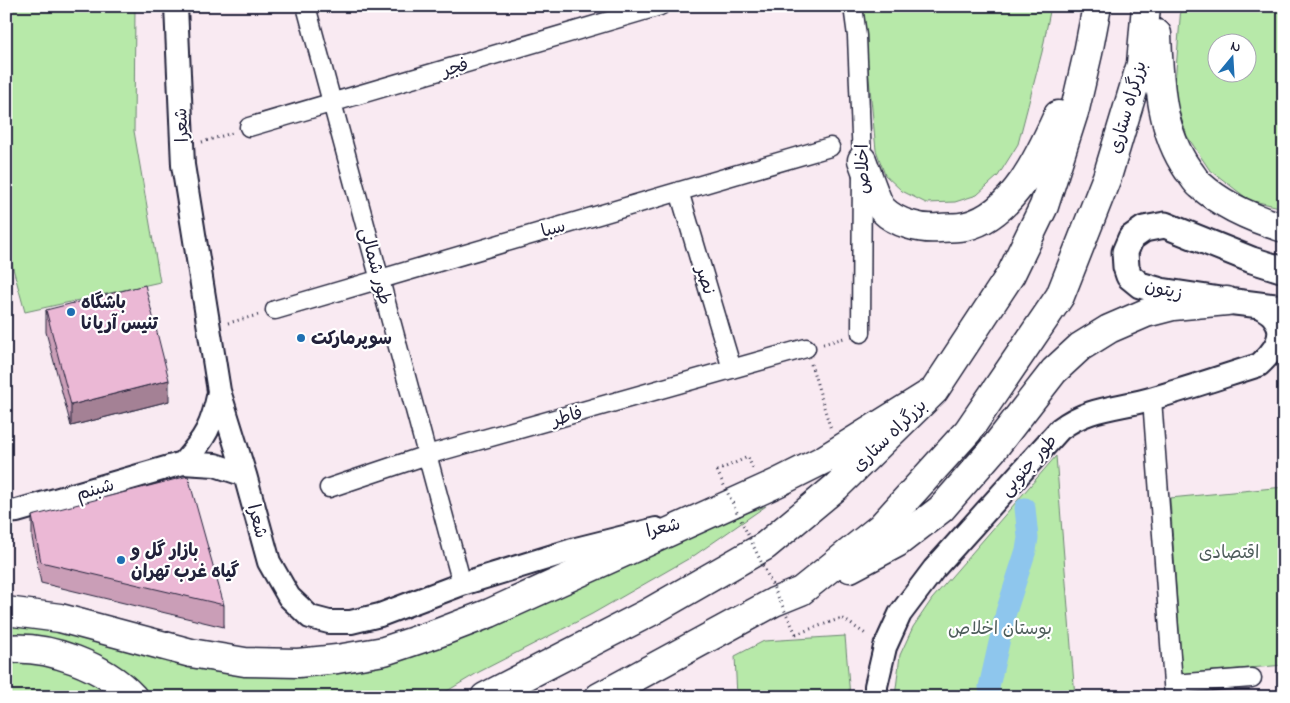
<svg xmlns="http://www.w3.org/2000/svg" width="1290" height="703" font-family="'Indie Flower','Playpen Sans Arabic',sans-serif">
	<rect width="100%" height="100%" fill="#f9eaf2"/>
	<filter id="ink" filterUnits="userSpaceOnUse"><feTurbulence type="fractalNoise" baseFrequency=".02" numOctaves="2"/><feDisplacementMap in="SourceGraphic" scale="10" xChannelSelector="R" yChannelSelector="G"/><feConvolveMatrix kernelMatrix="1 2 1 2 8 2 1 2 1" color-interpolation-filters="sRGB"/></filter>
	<g filter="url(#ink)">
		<path fill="#b7e9a9" stroke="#6c8672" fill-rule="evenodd" d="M6,6H135L134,131L160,282L25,312L6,243Z
			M862,6H1051L1042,52L1018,144L998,176L977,195L955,202L926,203L902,191L885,175L876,150Z
			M1181,6H1284V208L1249,200L1209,169L1187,136L1174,96ZM1218,42H1248V72H1218Z
			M1056,456L1075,697H895L900,655L913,627L932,599Z
			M1284,487V665L1182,674L1170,498Z
			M766,506L695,555L592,614L479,672L437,697H145L6,639V622L320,671L695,531Z
			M845,636L850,697H737L735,656L764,641Z
			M17,648L133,697H6V649Z"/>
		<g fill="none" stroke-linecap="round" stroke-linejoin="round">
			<path stroke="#8ec6ed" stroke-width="21" d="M990,697L989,687L1006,612L1026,550L1028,538L1025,508"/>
			<defs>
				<path id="minor" d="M306,6L462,584
					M853,6L857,36L862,160L861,333
					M249,127L660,6
					M679,191L732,369
					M275,310L830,147
					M1152,399L1174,697
					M329,488L427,455L806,348
					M1173,684L1252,678"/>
				<path id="tertiary" d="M176,6L183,165L219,391L245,475L269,562L289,597L310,617L329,622H351L380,615L462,584L576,549L656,529
					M183,463C206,437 212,426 219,392
					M6,512L17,511L183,463L215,465L245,475
					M876,697V686L885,647L900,614L934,569L1060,429C1088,407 1121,408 1154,398C1189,388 1224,376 1259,365C1272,353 1288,335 1274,318C1271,313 1263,309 1259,306"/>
				<path id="secondary" d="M1284,270L1252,260L1165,225L1144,229L1131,238L1125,252L1126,267L1129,276L1140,285L1161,291L1227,301L1284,308"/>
				<path id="trunk" d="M1157,34C1159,81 1160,130 1188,170C1192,174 1195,181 1200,185C1223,206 1254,219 1284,228
					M862,160C866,170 877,204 883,210C896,223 921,230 939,228C948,227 958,228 966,226C1013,215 1040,155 1058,115
					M850,568L897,543L941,509L995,447L1054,371L1080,347L1109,329L1146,313L1173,306L1227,301
					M6,611L60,618L191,653L245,662L298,663L337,659L384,651L438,633L490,613L777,483L825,459L934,391
					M6,649C49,645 104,666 133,697
					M485,697L650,612L765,546L836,487L934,391L1011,274L1044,206L1075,109L1088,53L1097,6
					M599,697L774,602L801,591L881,527L968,431L1060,296L1107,177L1141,64L1146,6"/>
			</defs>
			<use href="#minor" stroke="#22223b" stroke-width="21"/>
			<use href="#tertiary" stroke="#22223b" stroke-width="26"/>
			<use href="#secondary" stroke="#22223b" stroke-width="29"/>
			<use href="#trunk" stroke="#22223b" stroke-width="31"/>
			<path stroke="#22223b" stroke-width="3" stroke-dasharray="1 4" stroke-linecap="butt" d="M202,142L232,133
				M228,323L258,315
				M823,344L844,338
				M811,364L831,430
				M717,471L748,457L753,469
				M796,634L842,618L867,635"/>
			<use href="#minor" stroke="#fff" stroke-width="18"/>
			<use href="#tertiary" stroke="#fff" stroke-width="22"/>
			<use href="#secondary" stroke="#fff" stroke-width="25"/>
			<use href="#trunk" stroke="#fff" stroke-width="28"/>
			<path stroke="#22223b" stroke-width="3" stroke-dasharray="1 4" stroke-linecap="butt" d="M717,471L796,634"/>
		</g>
		<path fill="#ca9eb7" stroke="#22223b" d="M46,310L169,401L71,426L46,332Z
			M32,516L224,605V627L41,583L32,538Z"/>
		<path fill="#a48195" stroke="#22223b" d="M169,380V401L71,426V405Z"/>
		<path fill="#ebb8d5" stroke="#22223b" d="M145,285L169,380L71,405L46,310Z
			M188,476L224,605L41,562L32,516Z"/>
	</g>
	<g fill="#1f6fb2" stroke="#fff" stroke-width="2">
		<circle cx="71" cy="312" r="5"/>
		<circle cx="301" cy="338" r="5"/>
		<circle cx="121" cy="560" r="5"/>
	</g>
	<g text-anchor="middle" stroke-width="4.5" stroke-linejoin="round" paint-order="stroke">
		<g font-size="18" fill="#22223b" stroke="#fff">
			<text transform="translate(455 67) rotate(-16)" y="6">فجر</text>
			<text transform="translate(1127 107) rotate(-74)" y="6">بزرگراه ستاری</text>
			<text transform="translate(181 125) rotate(-93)" y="6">شعرا</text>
			<text transform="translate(862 169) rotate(-91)" y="6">اخلاص</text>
			<text transform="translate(553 228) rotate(-16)" y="6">سبا</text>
			<text transform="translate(376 266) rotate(75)" y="6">طور شمالی</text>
			<text transform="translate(706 280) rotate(73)" y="6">نصر</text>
			<text transform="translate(1164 289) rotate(14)" y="6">زیتون</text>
			<text transform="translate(567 416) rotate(-16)" y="6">فاطر</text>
			<text transform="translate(889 435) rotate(-44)" y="6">بزرگراه ستاری</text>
			<text transform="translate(1028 465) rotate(-48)" y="6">طور جنوبی</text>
			<text transform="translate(95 489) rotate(-16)" y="6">شبنم</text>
			<text transform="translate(258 521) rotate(75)" y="6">شعرا</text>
			<text transform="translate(663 527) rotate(-14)" y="6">شعرا</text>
		</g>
		<g font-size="18" font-weight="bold" fill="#22223b" stroke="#fff" text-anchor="start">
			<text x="81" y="308">باشگاه<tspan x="81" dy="21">تنیس آریانا</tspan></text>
			<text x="311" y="344">سوپرمارکت</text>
			<text x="131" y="556">بازار گل و<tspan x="131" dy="21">گیاه غرب تهران</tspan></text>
		</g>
		<g font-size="18" fill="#4f5e5c" stroke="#fff">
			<text x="1229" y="558">اقتصادی</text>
			<text x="1000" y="634">بوستان اخلاص</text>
		</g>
	</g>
	<rect width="1290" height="703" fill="none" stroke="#fff" stroke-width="25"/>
	<rect x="12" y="12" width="1265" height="678" fill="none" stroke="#22223b" stroke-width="2" filter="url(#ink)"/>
	<g transform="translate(1232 58) rotate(18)"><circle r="24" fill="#ffffff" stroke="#a7a7b1"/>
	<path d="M0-4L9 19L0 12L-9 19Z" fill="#1f6fb2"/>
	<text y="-8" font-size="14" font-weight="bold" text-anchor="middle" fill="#22223b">N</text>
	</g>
</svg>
